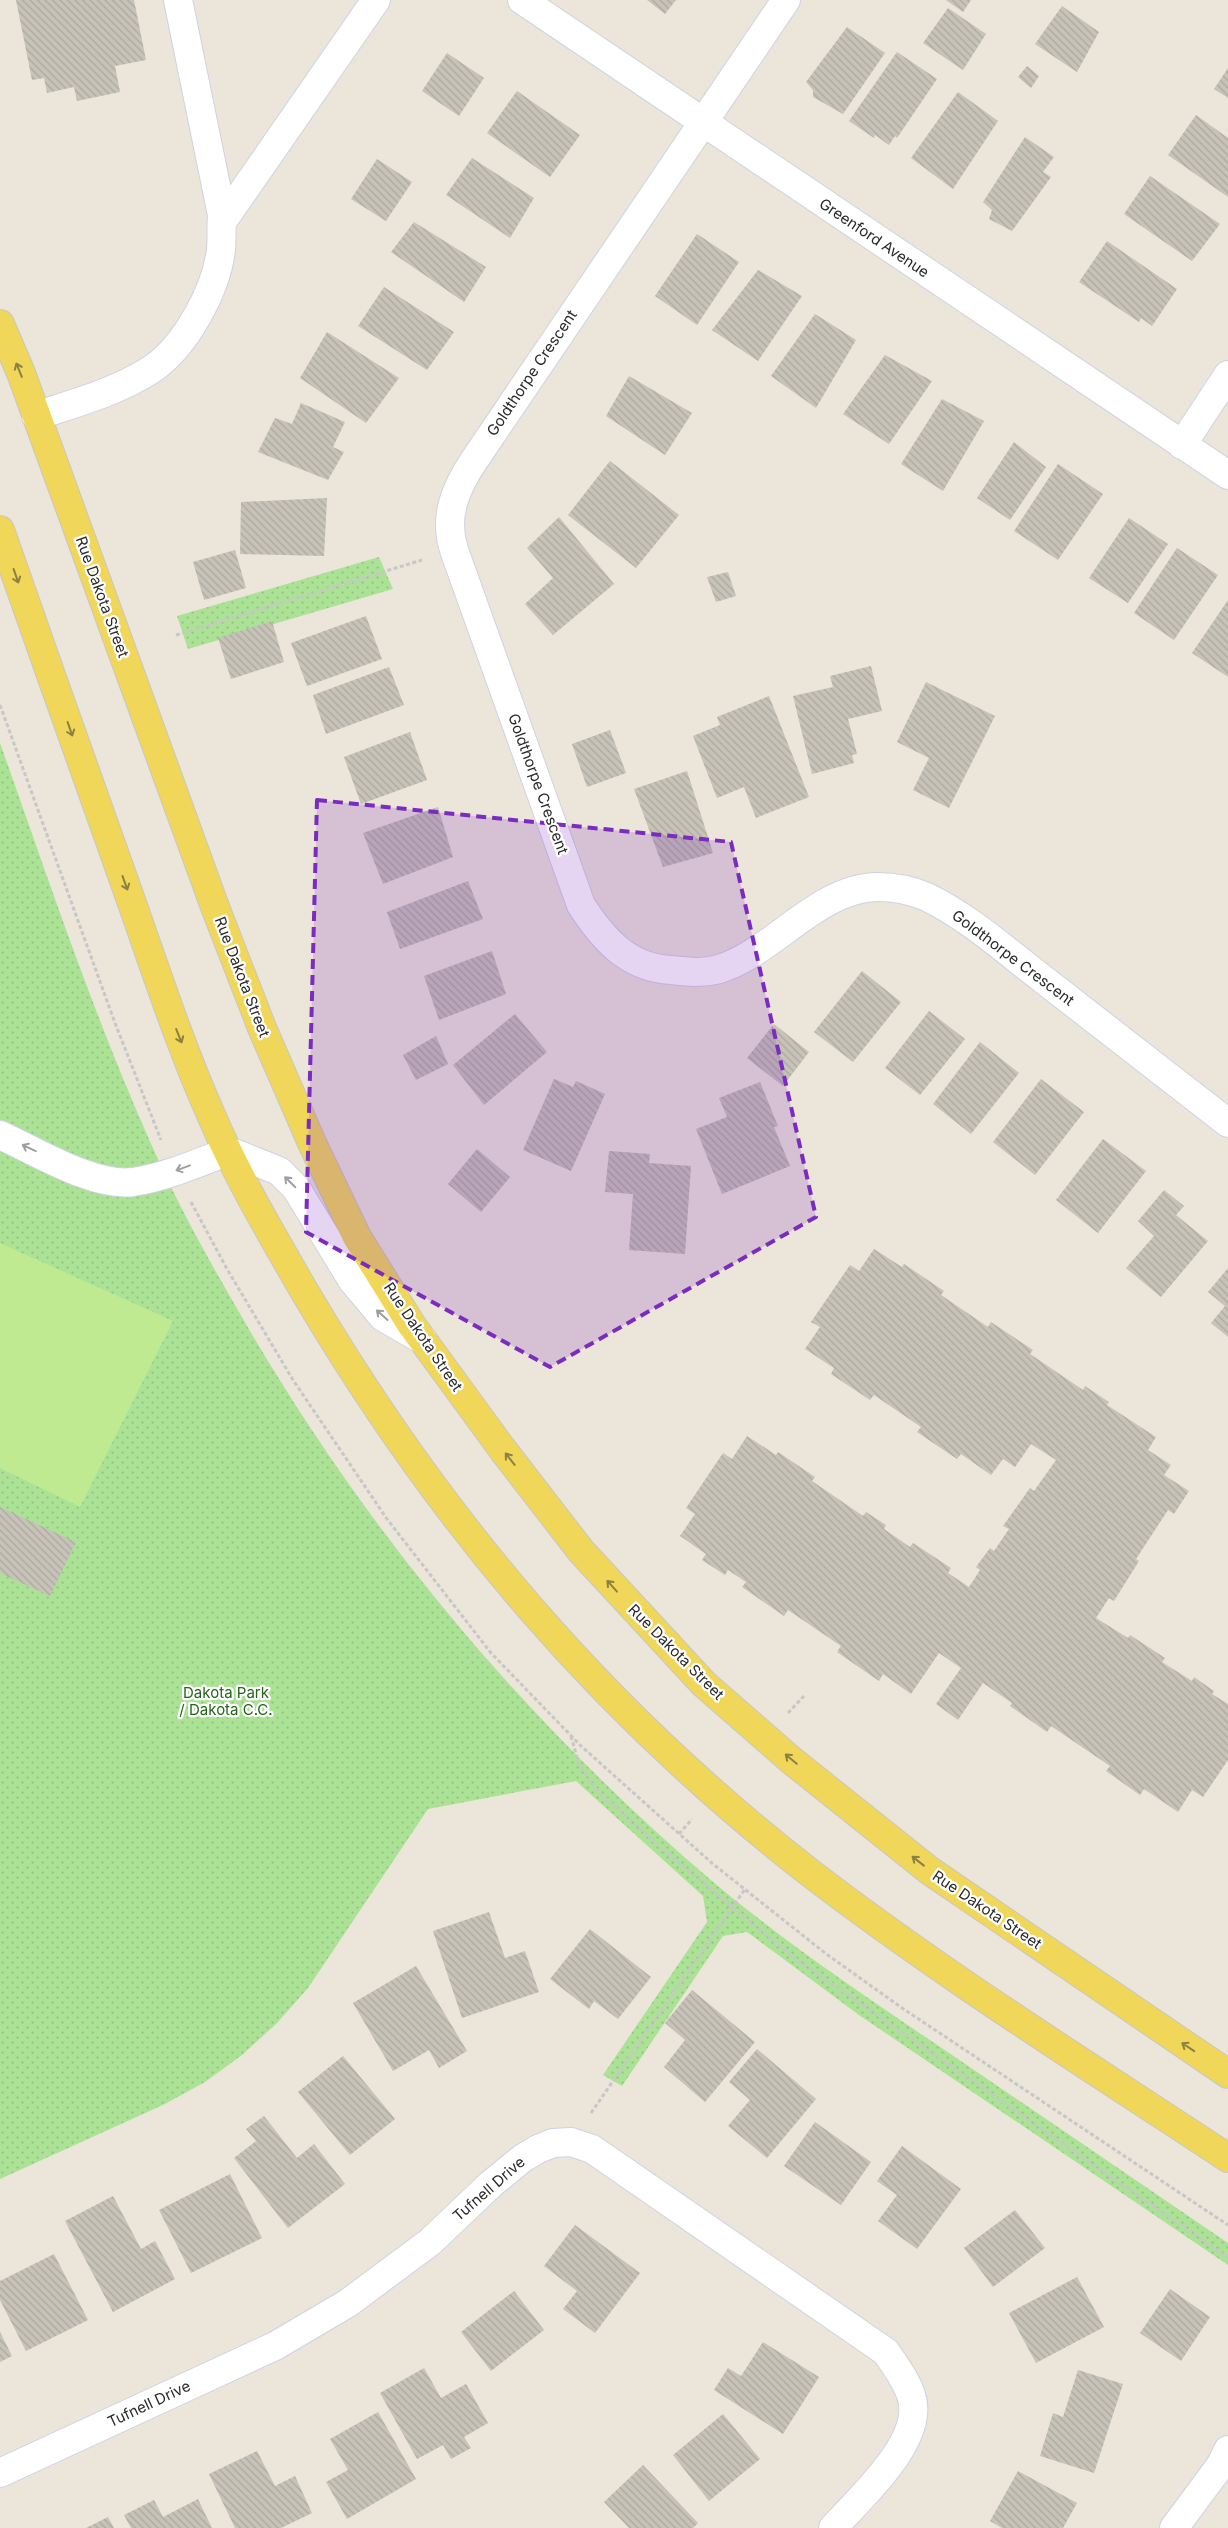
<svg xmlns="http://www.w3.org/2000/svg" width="1228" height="2528" font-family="Inter,sans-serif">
	<defs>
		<pattern id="grass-dots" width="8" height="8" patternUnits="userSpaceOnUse" patternTransform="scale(1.25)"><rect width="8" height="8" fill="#abe296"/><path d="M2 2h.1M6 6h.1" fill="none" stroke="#93c281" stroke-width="1.8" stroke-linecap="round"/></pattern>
		<pattern id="building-back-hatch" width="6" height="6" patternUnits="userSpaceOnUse" patternTransform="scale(1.25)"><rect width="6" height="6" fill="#c7c3b9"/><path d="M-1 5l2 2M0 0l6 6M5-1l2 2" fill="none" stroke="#aba89f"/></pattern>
	</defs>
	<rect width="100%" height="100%" fill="#ebe5da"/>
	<path fill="url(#grass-dots)" d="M379,557L393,589L188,649L177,616Z
		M0,743C48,878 93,1014 152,1146C180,1210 215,1271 250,1331C372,1539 528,1724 712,1881C788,1945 872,2001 955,2057C1046,2119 1137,2181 1228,2243V2265L859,2015L747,1932L723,1936L622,2086L603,2075L707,1922L703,1896L576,1781L428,1809L308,1988L277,2023L242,2055L205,2082L165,2104L0,2179Z"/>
	<path fill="#bfea92" d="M0,1243L173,1321L80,1507L0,1468Z"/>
	<path fill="url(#building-back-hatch)" d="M16,0H134L146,60L115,66L120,92L77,101L74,87L47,93L44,78L32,80Z
		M647,0H676L665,14Z
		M946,0H971L963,12Z
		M1062,6L1099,32L1077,72L1035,44Z
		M948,8L986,34L963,70L923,43Z
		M847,27L885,53L843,114L813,97V90L806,82Z
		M897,52L937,79L897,138L895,136L889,145L875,135L874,138L849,121Z
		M447,53L484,78L459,116L422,91Z
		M1027,66L1039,76L1031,88L1018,77Z
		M1228,68V98L1214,89Z
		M517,91L580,135L550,177L487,133Z
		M958,92L998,121L953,189L911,158Z
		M1196,115L1228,138V197L1168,155Z
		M1025,137L1054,157L1043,172L1051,177L1012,231L989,219L992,210L983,202Z
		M472,158L534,198L510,238L446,195Z
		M377,159L412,182L386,221L351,199Z
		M1150,176L1220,224L1192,261L1124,214Z
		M414,222L486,267L464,302L391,252Z
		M697,234L739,262L697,325L655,296Z
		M1107,241L1177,289L1152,326L1141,318L1139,322L1079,282Z
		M758,270L802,296L758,361L712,330Z
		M384,287L454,332L427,370L358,326Z
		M815,314L856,340L816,408L771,376Z
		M327,332L399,378L366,423L300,378Z
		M885,355L932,381L889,444L843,414Z
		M629,376L692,413L665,455L606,416Z
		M942,399L984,421L943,491L901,464Z
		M301,403L345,422L333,447L344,452L328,480L258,452L275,418L292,424Z
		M1014,442L1046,467L1010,520L977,498Z
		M610,461L679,515L636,568L568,515Z
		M1058,464L1103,494L1058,560L1014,531Z
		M327,498L324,556L240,554L241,502Z
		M559,517L614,584L553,635L525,604L553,578L527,548Z
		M1129,518L1168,544L1128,603L1089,578Z
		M1177,548L1218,575L1174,640L1134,613Z
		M235,550L246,588L204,600L193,562Z
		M728,572L736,596L716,602L707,577Z
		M1228,600V677L1192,653Z
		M366,616L382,659L307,686L291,643Z
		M272,621L284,662L231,679L218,638Z
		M871,666L882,711L848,719L857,754L852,755L854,763L812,774L793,696L833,687L830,676Z
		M389,667L404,705L326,734L313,695Z
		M926,682L995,716L949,808L913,790L929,758L897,742Z
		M769,696L809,797L756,818L744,787L717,798L693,736L720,725L717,717Z
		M610,730L626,773L587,787L572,744Z
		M410,732L427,780L361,804L344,757Z
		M687,771L713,853L663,867L634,789Z
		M438,807L453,857L383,884L363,833Z
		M468,881L483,919L400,949L387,912Z
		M492,951L506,994L439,1020L424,976Z
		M862,971L901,1002L853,1062L814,1032Z
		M929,1011L965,1039L920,1095L885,1068Z
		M515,1014L547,1052L484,1105L453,1065Z
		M774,1024L809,1052L783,1086L747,1058Z
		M436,1036L448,1064L416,1080L403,1055Z
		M980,1042L1019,1073L971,1134L933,1104Z
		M554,1079L573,1087L576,1081L605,1094L571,1171L523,1150Z
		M1041,1079L1084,1112L1035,1175L993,1142Z
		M760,1082L778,1126L774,1127L790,1166L722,1194L696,1129L727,1117L719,1098Z
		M1103,1139L1146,1171L1098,1233L1056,1200Z
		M477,1149L510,1177L481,1212L448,1184Z
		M609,1151L650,1154L649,1163L691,1166L685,1254L629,1250L633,1194L605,1192Z
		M1164,1190L1184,1206L1176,1215L1208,1241L1161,1297L1126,1268L1154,1236L1138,1221Z
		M874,1249L902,1267L904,1264L944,1291L941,1295L988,1327L991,1322L1033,1350L1030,1354L1083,1390L1085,1386L1109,1402L1107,1405L1156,1437L1148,1450L1171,1465L1164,1475L1189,1491L1174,1514L1168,1510L1136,1559L1139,1561L1114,1601L1109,1598L1096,1618L1128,1638L1130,1635L1165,1658L1162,1662L1192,1681L1194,1677L1214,1691L1212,1694L1228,1704V1760L1203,1797L1192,1790L1178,1812L1144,1789L1140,1795L1106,1771L1110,1766L1051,1726L1047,1732L1010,1706L1012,1703L983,1683L958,1720L936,1704L961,1668L939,1653L911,1694L883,1674L879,1681L837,1652L841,1646L788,1610L784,1616L742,1587L746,1582L728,1570L725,1575L702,1560L706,1554L680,1536L695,1514L686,1508L723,1453L732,1459L747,1436L776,1455L778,1452L815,1477L812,1481L863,1516L866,1512L886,1525L884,1529L910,1547L913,1543L951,1568L948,1573L969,1587L980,1570L976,1567L990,1548L994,1551L1009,1529L1003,1526L1030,1488L1034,1491L1056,1460L1031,1444L1015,1467L1003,1459L991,1475L961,1454L957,1459L917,1432L921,1427L874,1395L870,1400L831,1374L834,1368L805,1349L820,1327L811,1322L850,1265L859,1271Z
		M1228,1268V1337L1211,1323L1225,1306L1208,1292Z
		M0,1507L76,1542L50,1596L0,1573Z
		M489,1912L505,1958L525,1951L539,1992L462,2018L433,1931Z
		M590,1929L651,1977L618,2019L594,2001L589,2009L550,1979Z
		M416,1966L467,2051L439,2068L429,2050L393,2071L353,2003Z
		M692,1990L755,2042L705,2102L664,2067L685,2040L665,2023Z
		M757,2049L816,2099L767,2158L728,2126L750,2100L729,2082Z
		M343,2056L395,2119L350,2155L298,2092Z
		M264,2116L297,2158L314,2144L345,2184L288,2228L234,2158L256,2141L246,2129Z
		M815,2122L871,2162L841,2205L784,2166Z
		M902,2146L961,2189L917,2249L878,2221L897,2195L877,2181Z
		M230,2174L262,2238L191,2273L159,2210Z
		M113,2196L141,2249L155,2241L175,2279L113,2312L65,2221Z
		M1015,2210L1045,2248L993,2287L964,2248Z
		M575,2225L640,2273L595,2333L563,2309L577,2291L544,2266Z
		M54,2254L88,2320L26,2351L0,2300V2281Z
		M1077,2277L1104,2327L1036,2363L1009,2313Z
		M1170,2289L1210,2317L1181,2361L1140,2333Z
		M514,2291L544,2330L491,2371L461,2332Z
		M0,2332L12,2356L0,2362Z
		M763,2342L819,2377L783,2434L714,2390L728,2368L741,2376Z
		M424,2368L441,2398L466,2384L488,2423L464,2437L471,2448L451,2459L443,2445L417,2459L380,2393Z
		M1078,2370L1123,2384L1094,2473L1040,2456L1053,2413L1063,2417Z
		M378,2412L416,2479L347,2519L326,2482L348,2470L330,2439Z
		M723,2414L760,2459L709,2501L673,2455Z
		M257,2451L275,2486L295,2476L312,2513L281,2528H235L209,2474Z
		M643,2465L698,2523L693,2528H629L604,2502Z
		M1018,2471L1077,2503L1063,2528H1002L990,2521Z
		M198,2499L212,2528H131L124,2515L154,2500L163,2517Z
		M108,2517L114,2528H86Z"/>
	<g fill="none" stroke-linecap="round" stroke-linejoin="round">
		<defs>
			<path id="minor" d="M522,0L1228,475
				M786,0L475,459C456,487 443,516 454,550L581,905C603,939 628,968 671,970C688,972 708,974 725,967C776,948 821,887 878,887C896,887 911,890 927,897C970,918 1006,951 1044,980C1105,1028 1167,1075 1228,1123
				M222,222L376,0
				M36,416C75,403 117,392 152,369C186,346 216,290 221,250C222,238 221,227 222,215L178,0
				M1182,445L1228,375
				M0,1135C36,1151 93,1187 133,1182C166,1177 198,1163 229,1151L279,1171L296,1188L352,1280L383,1317L423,1340
				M0,2473L275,2346L348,2303L430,2242L491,2184L523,2158L538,2149L553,2143L571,2142L592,2149L886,2352C895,2365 906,2380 911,2395C927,2439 859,2499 833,2528
				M1174,2528L1220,2466L1228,2450"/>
			<path id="major" d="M0,324L21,373L215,907L262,1028L312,1143L357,1237L411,1324L503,1450L581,1551L704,1684L791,1760L930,1871L1228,2074
				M0,530C42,650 84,769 127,889C154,965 179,1043 212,1117C238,1178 273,1237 306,1294C440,1521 601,1710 809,1872C943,1975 1087,2065 1228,2158"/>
		</defs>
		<use href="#minor" stroke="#d0d2e2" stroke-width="30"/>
		<use href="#major" stroke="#c7c7c7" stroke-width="30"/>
		<path stroke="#c7c7c7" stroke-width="3" stroke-dasharray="4 2.5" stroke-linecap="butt" d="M176,635L422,560
			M0,705L115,1023L161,1140
			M191,1202L227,1269L293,1380L387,1519L491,1653L581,1746L713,1864L825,1953L902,2008L1228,2225
			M788,1713L804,1696
			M571,1736L578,1761L589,1781L600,1793L660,1847L793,1957L1228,2258
			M679,1834L692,1819
			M591,2113L745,1889"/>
		<use href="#minor" stroke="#fff" stroke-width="28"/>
		<use href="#major" stroke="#f0d75a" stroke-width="28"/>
	</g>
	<defs><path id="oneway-shaft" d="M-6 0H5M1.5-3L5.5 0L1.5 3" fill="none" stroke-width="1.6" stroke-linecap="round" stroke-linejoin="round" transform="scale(1.25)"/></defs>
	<g stroke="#8c8042">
		<use href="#oneway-shaft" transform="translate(19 370) rotate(-112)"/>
		<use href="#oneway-shaft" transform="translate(16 576) rotate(71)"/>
		<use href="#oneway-shaft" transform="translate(70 729) rotate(71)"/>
		<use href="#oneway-shaft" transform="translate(125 883) rotate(70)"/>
		<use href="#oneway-shaft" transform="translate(179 1036) rotate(68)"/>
		<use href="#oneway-shaft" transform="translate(510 1459) rotate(-128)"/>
		<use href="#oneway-shaft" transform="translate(612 1586) rotate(-132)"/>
		<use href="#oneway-shaft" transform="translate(791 1759) rotate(-140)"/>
		<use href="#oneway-shaft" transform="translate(918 1861) rotate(-142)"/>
		<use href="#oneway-shaft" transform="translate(1188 2047) rotate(-146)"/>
	</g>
	<g stroke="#9f9f9f">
		<use href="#oneway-shaft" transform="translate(29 1148) rotate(-155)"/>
		<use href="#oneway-shaft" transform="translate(183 1168) rotate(160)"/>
		<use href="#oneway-shaft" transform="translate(290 1182) rotate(-135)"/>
		<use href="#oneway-shaft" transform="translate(382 1315) rotate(-138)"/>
	</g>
	<path fill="#7b2cbf" fill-opacity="0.2" stroke="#7b2cbf" stroke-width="4" stroke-dasharray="10 6" stroke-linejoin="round" d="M317,800L731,842L816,1217L550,1367L306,1232Z"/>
	<g text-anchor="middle" stroke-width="4.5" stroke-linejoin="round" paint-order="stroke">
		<g font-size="15" fill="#292929" stroke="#fff">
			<text transform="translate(874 238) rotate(34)" y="5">Greenford Avenue</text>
			<text transform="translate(532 373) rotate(-56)" y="5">Goldthorpe Crescent</text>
			<text transform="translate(102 597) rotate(70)" y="5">Rue Dakota Street</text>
			<text transform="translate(538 784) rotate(70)" y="5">Goldthorpe Crescent</text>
			<text transform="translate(1013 958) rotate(37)" y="5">Goldthorpe Crescent</text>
			<text transform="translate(242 977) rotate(69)" y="5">Rue Dakota Street</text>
			<text transform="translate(423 1337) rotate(56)" y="5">Rue Dakota Street</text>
			<text transform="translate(676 1652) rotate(45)" y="5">Rue Dakota Street</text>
			<text transform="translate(987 1910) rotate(34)" y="5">Rue Dakota Street</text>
			<text transform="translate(489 2189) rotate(-41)" y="5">Tufnell Drive</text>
			<text transform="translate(149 2404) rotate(-25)" y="5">Tufnell Drive</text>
		</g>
		<g font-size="15" fill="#246519" stroke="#fff">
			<text x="226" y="1698">Dakota Park<tspan x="226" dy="17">/ Dakota C.C.</tspan></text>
		</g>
	</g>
</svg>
